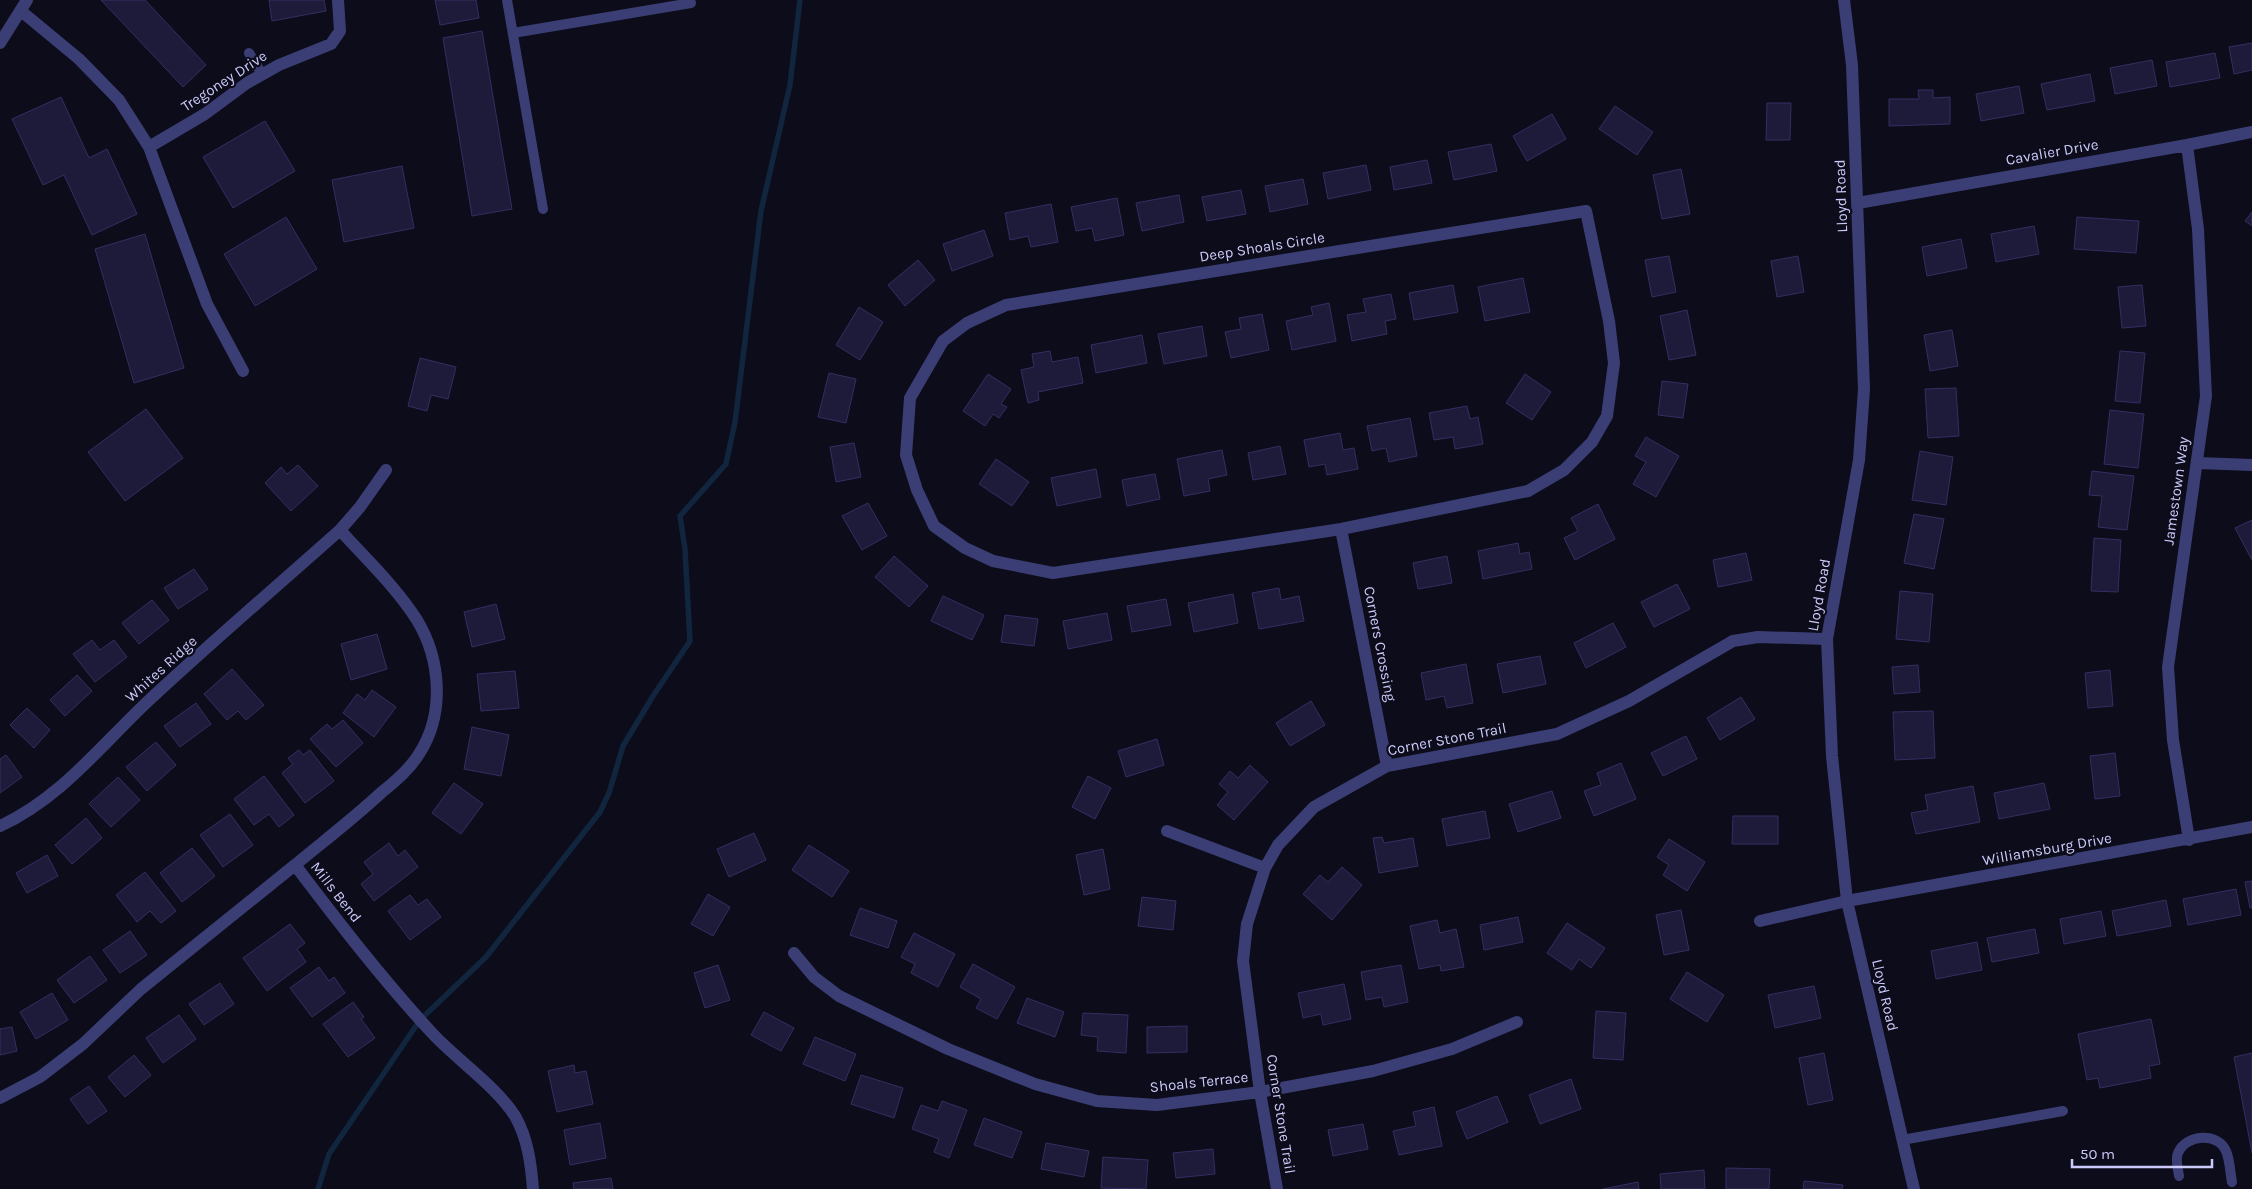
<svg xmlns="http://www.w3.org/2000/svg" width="2252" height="1189" font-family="Karla,sans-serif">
	<rect width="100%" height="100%" fill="#0d0c1a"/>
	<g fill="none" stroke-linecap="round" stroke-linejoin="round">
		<path stroke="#11263e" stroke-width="5.5" d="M318,1189L329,1154L420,1020L486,957L600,812L609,793L623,746L653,696L690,641L685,549L680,516L726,464L735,422L761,211L790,85L800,0"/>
	</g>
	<path fill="#1e1a39" stroke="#342e63" d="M101,0H145L206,65L183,87Z
		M269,0H324L326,11L272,21Z
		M435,0H476L479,18L440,25Z
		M482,31L512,209L472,216L443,38Z
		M2252,43V70L2234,74L2229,47Z
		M2215,53L2220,78L2170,87L2166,62Z
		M2152,60L2157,86L2115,94L2110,68Z
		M2090,74L2095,101L2047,110L2041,84Z
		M2019,86L2024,113L1981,121L1976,94Z
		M1918,90H1933V98L1950,97V124L1889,126V99H1919Z
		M61,97L89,158L107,149L137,214L92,235L64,175L43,185L12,119Z
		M1767,103H1791L1790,140H1766Z
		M1615,106L1653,132L1637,155L1599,129Z
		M1552,114L1566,139L1527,161L1513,136Z
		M265,121L295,171L233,208L203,157Z
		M1491,144L1497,171L1454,180L1448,152Z
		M1427,160L1432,183L1394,190L1390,167Z
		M1366,165L1371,190L1328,199L1323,173Z
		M402,166L414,228L344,242L332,180Z
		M1681,169L1690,214L1662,219L1653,175Z
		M1303,179L1308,204L1270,212L1265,186Z
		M1241,190L1246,214L1207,221L1202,197Z
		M1179,195L1184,222L1142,231L1136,203Z
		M1117,198L1124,235L1095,241L1092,228L1076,231L1071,207Z
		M1051,204L1058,242L1031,247L1028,236L1010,240L1005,213Z
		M2252,212V226L2245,221Z
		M286,217L317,269L255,306L224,254Z
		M2077,217L2139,221L2136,253L2074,249Z
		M2034,226L2039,254L1996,262L1991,234Z
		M984,230L993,256L952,271L943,244Z
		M145,234L184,368L134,383L95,249Z
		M1961,239L1967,268L1927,276L1922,247Z
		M1669,256L1676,292L1652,297L1645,260Z
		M1798,256L1804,292L1777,297L1771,261Z
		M918,260L935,280L905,306L888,285Z
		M1523,278L1530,312L1485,321L1478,287Z
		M1453,285L1458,312L1414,320L1409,293Z
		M2142,285L2146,326L2122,328L2118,287Z
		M1391,294L1396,319L1385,321L1387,334L1352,341L1347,315L1366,312L1363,299Z
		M1329,303L1336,341L1292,350L1286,321L1313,315L1311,307Z
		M859,307L883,322L860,360L836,345Z
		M1687,310L1696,355L1669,360L1660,316Z
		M1262,314L1269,350L1231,358L1225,332L1241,329L1239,318Z
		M1202,326L1207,356L1164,364L1158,334Z
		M1952,330L1958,366L1930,371L1924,335Z
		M1142,335L1147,363L1096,373L1091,345Z
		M1050,351L1052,362L1078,357L1083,383L1038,392L1039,400L1028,403L1021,370L1034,367L1032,354Z
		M2120,351L2145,353L2140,403L2115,401Z
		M420,358L456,367L448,399L431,395L427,411L408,406Z
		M829,373L856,379L846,423L818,417Z
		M988,374L1011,389L1001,404L1007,407L999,418L993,414L985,426L963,411Z
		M1525,374L1551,392L1532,420L1506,403Z
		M1662,381L1688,384L1683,418L1658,415Z
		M1956,388L1959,436L1928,438L1925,389Z
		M1467,406L1470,419L1478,417L1483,444L1455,449L1453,437L1434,440L1429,413Z
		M146,409L183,458L125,501L88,452Z
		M2110,410L2144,414L2138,468L2104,464Z
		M1410,418L1417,456L1389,462L1386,448L1372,451L1367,426Z
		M1340,433L1343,450L1354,448L1358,469L1327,475L1325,464L1309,467L1304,440Z
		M1646,437L1679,456L1656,497L1633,484L1646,462L1635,456Z
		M854,443L861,477L836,482L830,447Z
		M1280,446L1286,474L1253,480L1248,453Z
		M1222,450L1227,475L1208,479L1210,491L1184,496L1177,459Z
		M1920,451L1953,457L1946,505L1912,500Z
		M996,459L1029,482L1012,506L979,484Z
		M298,465L318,486L291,511L265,483L281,467L287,474Z
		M1096,469L1101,497L1057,506L1051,478Z
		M2092,471L2134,476L2127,530L2098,527L2102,496L2089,495Z
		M1155,474L1160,499L1127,506L1122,480Z
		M868,503L887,536L862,550L842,516Z
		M1598,504L1615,539L1575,560L1564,538L1578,531L1571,518Z
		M1914,514L1944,519L1934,569L1904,563Z
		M2252,520V560L2235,528Z
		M2094,538L2121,540L2118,592L2091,591Z
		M1518,543L1520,554L1529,552L1532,569L1483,579L1478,551Z
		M1746,553L1752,580L1718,587L1713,560Z
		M894,556L928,586L909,607L875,577Z
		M1447,556L1452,583L1418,589L1413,563Z
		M194,569L208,589L178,609L164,588Z
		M1677,584L1690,609L1654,627L1641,602Z
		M1279,588L1281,600L1299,596L1304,621L1259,629L1252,593Z
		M1900,591L1933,594L1929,642L1896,639Z
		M1233,594L1238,623L1194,632L1188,603Z
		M943,596L984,615L972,640L931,621Z
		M1166,599L1171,625L1132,632L1127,606Z
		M152,600L169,620L139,644L122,623Z
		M496,604L505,639L472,647L464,612Z
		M1107,613L1112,640L1068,649L1063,621Z
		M1005,615L1038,619L1034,646L1001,642Z
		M1613,623L1626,647L1586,668L1574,643Z
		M377,634L387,669L351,680L341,644Z
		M92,640L100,650L114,640L127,657L95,682L73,654Z
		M1540,656L1546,684L1503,693L1497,664Z
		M1466,664L1473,703L1447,708L1444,696L1426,700L1421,673Z
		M1918,665L1920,692L1894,694L1892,667Z
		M232,669L264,705L246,720L238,711L227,720L204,694Z
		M2110,670L2113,706L2088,708L2085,673Z
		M515,671L519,708L481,711L477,674Z
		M77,675L92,691L65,716L50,700Z
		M372,690L396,707L374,737L343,713L357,694L365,700Z
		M1741,697L1755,719L1720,740L1707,718Z
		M1311,701L1325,725L1290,746L1276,723Z
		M196,703L211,724L180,747L164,726Z
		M27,708L50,730L34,748L10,725Z
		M1933,711L1935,758L1895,760L1893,712Z
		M343,720L363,743L336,767L310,739L327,724L332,729Z
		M472,727L509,735L501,776L464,769Z
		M1686,736L1697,759L1663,776L1651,753Z
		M1157,739L1164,765L1126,777L1118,751Z
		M156,742L176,765L147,791L126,767Z
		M299,750L303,755L310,750L334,781L305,803L282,773L293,764L288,758Z
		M2115,753L2120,796L2095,799L2090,756Z
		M6,755L22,777L0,793V759Z
		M1621,763L1636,799L1594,816L1584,791L1601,785L1597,773Z
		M1250,765L1268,782L1234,820L1217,805L1228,792L1219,784L1230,771L1238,778Z
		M264,776L294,815L279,827L269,814L254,825L234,799Z
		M1088,776L1111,788L1095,819L1072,807Z
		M118,777L140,800L111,827L89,804Z
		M454,783L483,804L461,834L432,813Z
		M2044,783L2050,809L1999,819L1994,793Z
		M1973,786L1980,822L1916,834L1911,813L1928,810L1925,795Z
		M1552,791L1561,818L1518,832L1509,804Z
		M1485,811L1490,838L1447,846L1442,819Z
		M230,814L253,845L223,867L200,835Z
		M1733,816H1778V844H1732Z
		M86,818L102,838L72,864L55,845Z
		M754,833L766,860L729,877L717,849Z
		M1382,837L1384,843L1413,838L1418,866L1379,873L1373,838Z
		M1669,839L1705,862L1687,891L1663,875L1669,865L1657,857Z
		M389,843L398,856L405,850L418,867L374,901L361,884L373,874L364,862Z
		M809,845L849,871L832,897L792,870Z
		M192,848L215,876L182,902L160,873Z
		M1103,849L1110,889L1084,895L1076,855Z
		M47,855L58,876L27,893L16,873Z
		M1342,867L1362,885L1332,920L1303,894L1320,875L1328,882Z
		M145,872L176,911L161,923L150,911L137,922L116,895Z
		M2252,881V908H2250L2245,882Z
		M2236,889L2241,915L2188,925L2183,899Z
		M708,894L730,907L713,936L691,924Z
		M410,895L418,905L427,899L441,917L410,940L388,911Z
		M1142,897L1176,901L1173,930L1138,926Z
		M2166,900L2171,926L2117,936L2112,911Z
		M860,908L897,921L888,948L850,935Z
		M1681,910L1689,950L1664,955L1656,915Z
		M2101,911L2106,936L2064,944L2060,919Z
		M1518,917L1523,942L1484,950L1480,925Z
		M1437,920L1440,933L1456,929L1464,967L1441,971L1440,965L1419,969L1410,926Z
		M1567,923L1605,948L1591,968L1579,959L1572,970L1547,953Z
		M290,924L305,943L297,949L306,962L267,991L243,958Z
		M2035,929L2039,953L1992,962L1987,938Z
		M130,931L147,955L120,973L103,950Z
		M914,933L955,954L938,987L911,973L915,964L901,957Z
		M1977,942L1982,970L1936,979L1931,951Z
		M90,956L107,980L74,1003L57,980Z
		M973,964L1015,987L997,1019L976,1008L981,999L960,987Z
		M718,965L730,1000L705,1008L694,973Z
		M1401,965L1408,1002L1384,1007L1382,997L1366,1000L1361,972Z
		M319,967L329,981L334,977L345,993L312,1017L290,988Z
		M1687,972L1724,995L1707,1022L1670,999Z
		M220,983L234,1004L204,1025L189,1004Z
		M1344,984L1351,1019L1323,1025L1321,1014L1303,1018L1298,993Z
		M1814,986L1821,1018L1775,1028L1768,995Z
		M52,993L68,1020L36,1039L20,1012Z
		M1027,998L1064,1012L1055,1037L1017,1023Z
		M353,1002L364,1017L361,1019L375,1038L348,1057L323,1024Z
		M1596,1011L1626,1013L1623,1060L1593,1058Z
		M764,1012L794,1028L781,1051L751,1035Z
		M1083,1013L1128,1015L1126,1053L1097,1051L1098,1037L1081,1035Z
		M179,1015L196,1039L163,1063L146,1038Z
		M2151,1019L2160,1064L2149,1066L2151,1078L2100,1088L2098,1078L2087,1080L2078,1034Z
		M1187,1026V1052L1147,1053V1027Z
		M12,1027L17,1051L0,1055V1029Z
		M815,1037L856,1054L845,1081L803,1064Z
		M1824,1053L1833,1100L1808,1105L1799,1058Z
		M2252,1053V1153L2234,1057Z
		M134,1055L151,1075L125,1097L108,1077Z
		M574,1065L575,1073L586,1071L593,1104L557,1112L548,1071Z
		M861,1075L903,1088L894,1118L851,1104Z
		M1571,1079L1581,1109L1540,1124L1529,1095Z
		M89,1086L107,1111L88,1124L70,1099Z
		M1497,1096L1508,1122L1467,1139L1456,1112Z
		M942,1101L967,1110L949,1158L934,1152L939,1139L912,1129L921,1105L938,1111Z
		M1434,1107L1442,1146L1399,1155L1393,1131L1416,1126L1413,1112Z
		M984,1118L1022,1132L1012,1158L974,1145Z
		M600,1123L606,1158L570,1165L564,1130Z
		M1363,1124L1368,1149L1333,1156L1328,1130Z
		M1046,1143L1089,1151L1084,1177L1041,1169Z
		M1213,1149L1215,1174L1176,1178L1173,1153Z
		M1103,1157L1148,1160L1146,1189L1101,1188Z
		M1726,1168L1770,1169L1769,1189H1726Z
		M1704,1170L1705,1189H1661L1660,1174Z
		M611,1178L613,1189H574L573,1183Z
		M1804,1181L1843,1185L1842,1189H1803Z
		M1638,1182L1639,1189H1603Z"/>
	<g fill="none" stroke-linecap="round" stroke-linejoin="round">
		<path stroke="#3b3e75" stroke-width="10" d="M507,0L543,209
			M513,33L691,3
			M249,53L262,74
			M1902,1140L2063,1111
			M2179,1176C2178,1169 2175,1159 2178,1153C2186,1134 2218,1132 2226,1151C2230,1160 2230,1172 2232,1182"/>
		<path stroke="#3b3e75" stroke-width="12" d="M21,11L79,59L119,100L149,147L207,304L243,371
			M2187,145L2198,229L2206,396L2168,667L2173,740L2189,840
			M149,147L205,114L247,83L279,65L331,44L340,31L338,0
			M1858,203L2187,145L2252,132
			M1586,211L1609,321L1614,363L1607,416L1592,442L1564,470L1528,491L1341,529L1053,573L993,561L965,548L934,526L917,490L906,455L910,398L943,341L967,323L1006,305Z
			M2198,463L2252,465
			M1341,529L1387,766
			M340,530L360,507L386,470
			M0,826C59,799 99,748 144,705C208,645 275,588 340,530C366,559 396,587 417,620C441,660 445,714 419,754C410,769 396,781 382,792C354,818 324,841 295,865
			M1167,831L1265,868
			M1760,921L1847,901L2252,827
			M794,953L814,977L839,996L948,1049L1035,1084L1097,1101L1157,1105L1260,1092L1373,1071L1452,1049L1517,1022
			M0,1098L40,1077L83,1044L141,989L295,865C339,923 383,980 432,1033C457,1060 495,1085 515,1116C528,1139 531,1164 533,1189
			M1277,1189L1260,1092L1243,961L1247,924L1265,868L1278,845L1314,807L1387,766L1557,734L1629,701L1733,641L1758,637L1827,639"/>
		<path stroke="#3b3e75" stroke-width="12" d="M1844,0L1852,65L1864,389L1859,460L1827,639L1832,756L1847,901L1914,1189
			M0,43L27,0"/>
	</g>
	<g text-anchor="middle" stroke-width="4.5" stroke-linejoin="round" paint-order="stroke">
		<g font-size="15" fill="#cbcafa" stroke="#0d0c1a">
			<text transform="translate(224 81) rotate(-33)" y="5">Tregoney Drive</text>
			<text transform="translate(2052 152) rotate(-10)" y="5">Cavalier Drive</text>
			<text transform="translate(1841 196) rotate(-92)" y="5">Lloyd Road</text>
			<text transform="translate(1262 247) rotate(-9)" y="5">Deep Shoals Circle</text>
			<text transform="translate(2176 491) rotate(-82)" y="5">Jamestown Way</text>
			<text transform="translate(1819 595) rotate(-80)" y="5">Lloyd Road</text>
			<text transform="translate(1380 644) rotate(79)" y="5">Corners Crossing</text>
			<text transform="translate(161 669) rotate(-42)" y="5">Whites Ridge</text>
			<text transform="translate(1447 739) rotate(-11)" y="5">Corner Stone Trail</text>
			<text transform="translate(2047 849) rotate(-10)" y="5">Williamsburg Drive</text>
			<text transform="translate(336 892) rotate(52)" y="5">Mills Bend</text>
			<text transform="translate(1885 995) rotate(77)" y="5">Lloyd Road</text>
			<text transform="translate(1199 1082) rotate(-6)" y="5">Shoals Terrace</text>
			<text transform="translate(1281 1114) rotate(81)" y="5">Corner Stone Trail</text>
		</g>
	</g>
	<path d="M2072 1159v8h140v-8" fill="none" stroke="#cbcafa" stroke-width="2.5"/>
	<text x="2080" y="1159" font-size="15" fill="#cbcafa" stroke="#0d0c1a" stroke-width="4" paint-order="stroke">50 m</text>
</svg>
